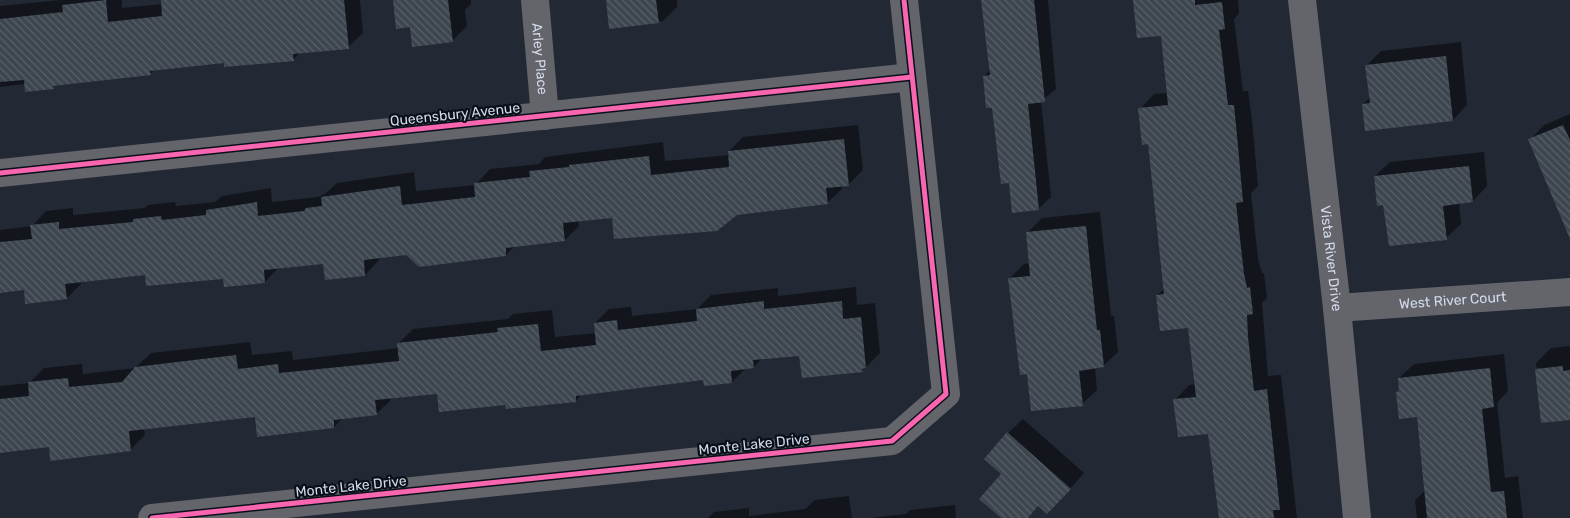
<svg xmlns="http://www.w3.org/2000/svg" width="1570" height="518" font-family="Rubik,sans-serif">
	<defs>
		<pattern id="building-back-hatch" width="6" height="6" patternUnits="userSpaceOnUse" patternTransform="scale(1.25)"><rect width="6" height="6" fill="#3d464e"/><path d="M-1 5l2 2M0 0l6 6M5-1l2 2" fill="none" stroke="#586068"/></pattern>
	</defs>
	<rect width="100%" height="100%" fill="#222935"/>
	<path fill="#0007" d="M61,0H122V8L162,4V0H360L363,33L348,47L301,52L293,60L225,61L156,69L150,74L56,84L53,87L25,84L0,87V6Z
		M394,0H471V4L465,10L467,26L452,41L411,26Z
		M607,0H677V7L663,21L610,27Z
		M982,0H1048L1056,89L1041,101L1051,197L1038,209L1010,181L993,106L984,76L990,70Z
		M1134,0H1238L1239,13L1234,19L1243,91H1248L1252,120L1258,186L1251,193L1258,259L1262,273H1264L1267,298L1262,303L1268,376L1281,375L1297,518H1221L1216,469H1212L1209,432L1175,400L1189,385L1196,384L1190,327L1157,295L1165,288L1149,143L1140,109L1154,94L1168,93L1162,34Z
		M1461,42L1467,105L1453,120L1363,104L1370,98L1366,66L1381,51Z
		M1570,114V221L1530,140L1544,125Z
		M858,125L863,170L849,184L841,185L842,189L827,203L578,220L579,226L565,240L515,246L506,255L407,254L379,257V260L365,275L324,263L279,267L265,282L146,274L81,281V284L67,298L25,289L0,292V230L32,226L46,211L73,208V215L145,208L148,205L175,202L176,206L215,202L222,196L271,188L272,202L318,197L326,193L337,183L414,172L416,191L475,185L490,169L539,164L545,157L663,142L665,161L729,155V151L743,137Z
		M1484,152L1487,186L1473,201L1459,203L1461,224L1446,238L1384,204L1375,176L1390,162Z
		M1100,212L1111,316H1114L1118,352L1103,366L1095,367L1097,390L1082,404L1029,373L1009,279L1024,264L1030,263L1027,233L1042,218Z
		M856,287L857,305L875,303L880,353L862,371L800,354L762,358L754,367L746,368L732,382L704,379L582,394L576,401L506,404L438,392L390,397L391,400L376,414L343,418L334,427L256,415L144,428L145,435L130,450L50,446L0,447V386L29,383L44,368L82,364L83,374L135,368L151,353L250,342L252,355L292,351L293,360L399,348V343L413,329L508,319L513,314L552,310L555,337L596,333L595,323L609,309L631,307L632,316L697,309L711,295L778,288V296Z
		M1570,346V419L1542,422L1536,363L1551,348Z
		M1504,354L1508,391L1497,403L1505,478L1518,476L1523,518H1417L1415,500L1426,490L1418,416L1398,392L1400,390L1399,378L1414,364Z
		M1023,419L1084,473L1062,498L1039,505L1027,518H1002L1003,474L1008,433Z
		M849,496L852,518H708L714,512L749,508V516L805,509L815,500Z
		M955,505L956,518H869L906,514L910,510Z"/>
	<path fill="url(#building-back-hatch)" d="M106,0L108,22L162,16L161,0H344L349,49L293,54L294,61L224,67V63L150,71L151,75L53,86L54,89L25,92L24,80L0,82V19L63,12L62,5Z
		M393,0H448L453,42L412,47L410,27L396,29Z
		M606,0H656L659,23L609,29Z
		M981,0H1034L1045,102L1028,104L1039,210L1012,213L1009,183L1001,184L992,108H986L983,76L990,75Z
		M1133,0H1195V5L1222,2L1225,29L1219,30L1228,105H1234L1237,135L1243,202L1236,203L1244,274L1247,288L1250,287L1253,314L1247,315L1248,337L1254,391L1267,389L1280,510H1273L1274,518H1219L1208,434L1178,437L1173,399L1196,397L1188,328L1160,331L1156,295L1164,294L1148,144L1142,145L1138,108L1168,105L1161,36L1137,38Z
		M1446,56L1453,121L1365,131L1362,104L1370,103L1365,65Z
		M1563,125L1570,140V239L1528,139Z
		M844,139L849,186L826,188L828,204L737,215L717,231L614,239L612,218L563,223L565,241L506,248V256L419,267L406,255L364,260L365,276L325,280L323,264L264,270L265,283L224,287L223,279L146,286L145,275L65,284L67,299L25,304L24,290L0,293V242L32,239L30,225L59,222V229L133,222V219L161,216L162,220L206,215V210L257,202L258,216L304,211L306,208L322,206L321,197L400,186L402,205L475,197L474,183L530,177L529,171L569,167V165L649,156L651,175L729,167L728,151Z
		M1469,166L1473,202L1443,206L1447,240L1389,246L1383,205L1377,206L1374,176Z
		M1086,226L1097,330H1100L1104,367L1079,371L1083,406L1031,411L1027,374L1020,375L1008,278L1030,276L1026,232Z
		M764,301V309L842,301L843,319L861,317L866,368L862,369L863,372L802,378L799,356L753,360L754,368L731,371L732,383L704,386L703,380L576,396V402L506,409L505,405L439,412L437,394L375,400L377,415L334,420V428L257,437L255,417L129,431L131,451L50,461L49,447L0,453V399L29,396L28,382L68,378L69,387L122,382L135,367L236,355L238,369L278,364L279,373L399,361L397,343L498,332L497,328L538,324L541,351L596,345L594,323L617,320L618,330L697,321L696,309Z
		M1563,366V371L1570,370V420L1541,423L1535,369Z
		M1490,368L1494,407L1482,409L1491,492L1504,491L1507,518H1427L1417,417L1399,419L1396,392L1399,391L1398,378Z
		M1007,432L1071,489L1047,514L1038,506L1028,518H1001L979,499L1001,474L984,459Z"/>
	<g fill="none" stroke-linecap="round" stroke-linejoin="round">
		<g stroke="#64646b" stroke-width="28">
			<path id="s1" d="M535,0L545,116"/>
			<path id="s2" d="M1302,0L1337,308L1357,518"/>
			<path d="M0,173L912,77"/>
			<path id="s3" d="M1337,308L1570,292"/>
			<path d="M152,518L892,441L946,394L904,0"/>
		</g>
		<defs>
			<path id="cycleway" d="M0,173L912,77
				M152,518L892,441L946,394L904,0"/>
		</defs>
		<use href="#cycleway" stroke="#0a101a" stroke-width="8"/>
		<use href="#cycleway" stroke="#f766af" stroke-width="5"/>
	</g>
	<g text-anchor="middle" stroke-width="4.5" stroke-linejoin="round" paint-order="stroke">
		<g font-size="14" fill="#d2dbea" stroke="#0a101a">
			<text dy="5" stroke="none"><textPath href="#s1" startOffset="59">Arley Place</textPath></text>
			<text transform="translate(455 114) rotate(-6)" y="5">Queensbury Avenue</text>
			<text dy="5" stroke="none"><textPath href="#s2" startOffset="260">Vista River Drive</textPath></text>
			<text dy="5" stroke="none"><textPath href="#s3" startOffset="116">West River Court</textPath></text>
			<text transform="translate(754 444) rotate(-6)" y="5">Monte Lake Drive</text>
			<text transform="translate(351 486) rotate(-6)" y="5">Monte Lake Drive</text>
		</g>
	</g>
</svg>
